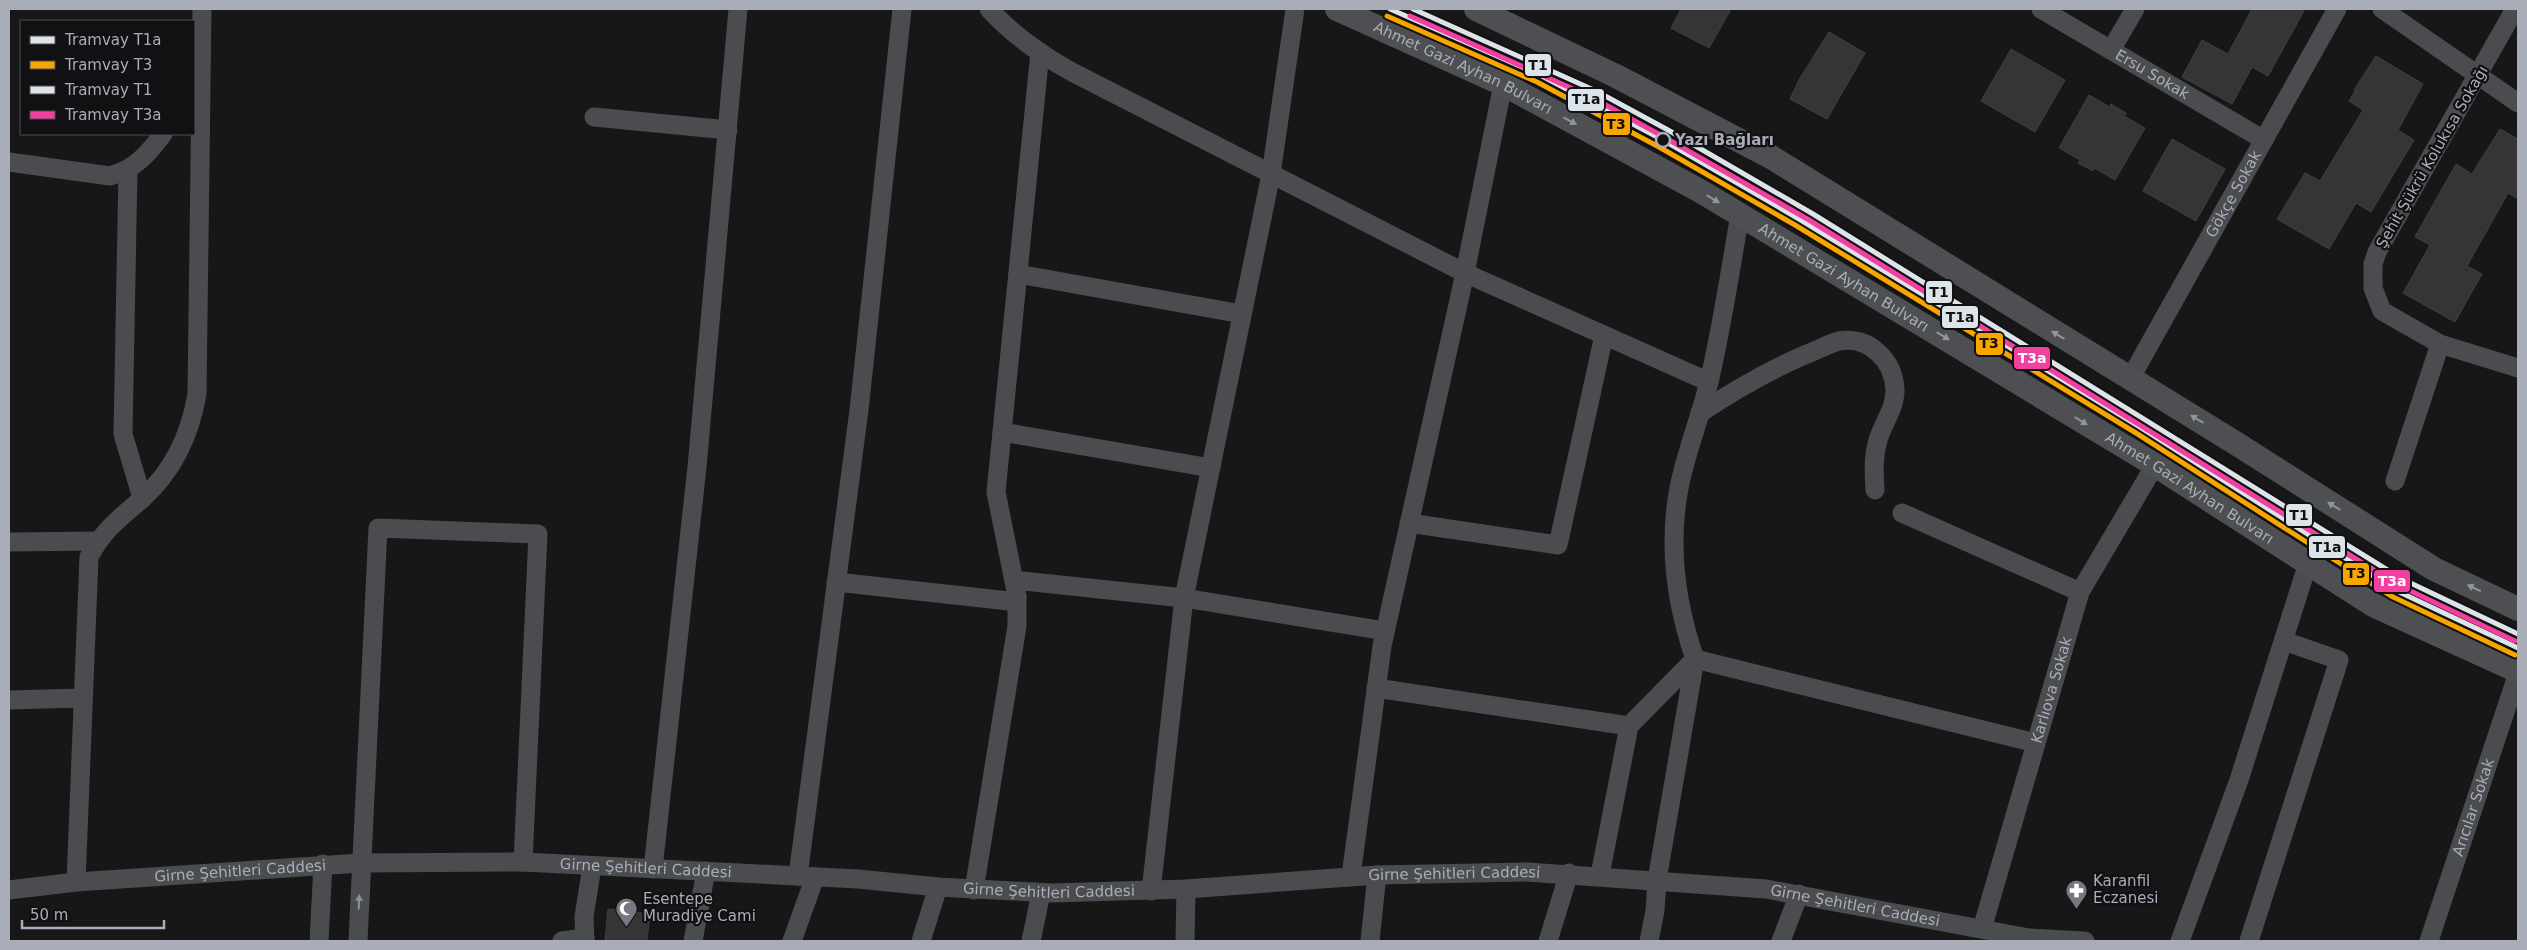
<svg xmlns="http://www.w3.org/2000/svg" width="2527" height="950" font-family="'DejaVu Sans',sans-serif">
	<rect width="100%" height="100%" fill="#171717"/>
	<path fill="#353536" stroke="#3f4043" d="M1681,9H1731L1709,48L1671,28Z
		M2252,9H2305L2268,76L2252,67L2232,104L2182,77L2202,40L2228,54Z
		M1829,32L1865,53L1827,119L1790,99L1800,78Z
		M2011,49L2065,80L2035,132L1981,101Z
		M2376,56L2423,84L2398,130L2414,140L2371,212L2356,203L2329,249L2277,219L2305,173L2320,181L2363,110L2349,101L2355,91L2354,90Z
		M2089,95L2110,107L2111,104L2126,113L2124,116L2145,128L2115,180L2094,168L2093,171L2078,163L2080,160L2059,148Z
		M2500,129L2518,139V199L2508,193L2467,266L2482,274L2455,322L2403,293L2430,245L2415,237L2456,164L2472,174Z
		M2172,139L2225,169L2196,221L2143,191Z
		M608,909L650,914L647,941H605Z"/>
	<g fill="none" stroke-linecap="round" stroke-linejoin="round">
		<g stroke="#4b4c50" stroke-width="19">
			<path d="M989,9C1013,35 1041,55 1072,72L1465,273L1709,382"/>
			<path id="s1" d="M2041,9L2264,140"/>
			<path d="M2382,9L2518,103"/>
			<path d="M2515,9L2377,252L2373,264V288L2382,311L2440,344L2518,368"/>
			<path d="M2111,50L2135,9"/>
			<path d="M594,117L728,130"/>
			<path d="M9,162L110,176C135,169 148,154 163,134"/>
			<path d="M128,170L123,434L142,498"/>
			<path d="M1018,274L1242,314"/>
			<path id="s2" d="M2130,379L2337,9"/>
			<path d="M1700,413C1735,390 1769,370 1807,354C1818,350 1828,344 1839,341C1870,336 1894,361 1895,390C1895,409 1883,423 1878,440C1873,457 1874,473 1875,490"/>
			<path d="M1002,432L1211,468"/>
			<path d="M2395,481L2440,344"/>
			<path d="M1902,513L2080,592"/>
			<path d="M1409,523L1558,545L1604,335"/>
			<path d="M9,542L98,541"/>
			<path d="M1014,580L1184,598L1385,631"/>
			<path d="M836,582L1009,601L1017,596"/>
			<path d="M1376,688L1629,726"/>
			<path d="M9,700L83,698"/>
			<path d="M653,869L697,467L738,9"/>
			<path d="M1600,875L1629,726L1695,659L2036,743"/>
			<path d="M798,876L859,410L902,9"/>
			<path d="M1351,876L1382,646L1465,273L1503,84"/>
			<path d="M76,882L89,557C104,529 120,518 143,498C174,470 190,435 197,394L202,9"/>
			<path id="s3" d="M9,890L76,882L361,863L523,862L858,879L938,887L1052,893L1186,889L1377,875L1527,872L1766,889L2029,938L2085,941"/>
			<path d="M974,890L1017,626V596L996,492L1040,52"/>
			<path d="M1151,891L1184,598L1271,174L1295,9"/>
			<path id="s4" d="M1982,929L2080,592L2155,465"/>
			<path d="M319,941L323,864"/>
			<path d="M358,941L378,528L538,534L523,862"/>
			<path d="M562,941L585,938"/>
			<path d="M585,941L584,917L592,866"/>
			<path d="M693,941L706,871"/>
			<path d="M792,941L815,877"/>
			<path d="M921,941L938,887"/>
			<path d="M1031,941L1041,893"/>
			<path d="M1185,941L1186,889"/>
			<path d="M1370,941L1377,875"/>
			<path d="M1548,941L1569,873"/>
			<path d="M1649,941L1655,911L1657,880L1695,659C1676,604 1668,546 1679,488C1686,452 1700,418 1709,382C1722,327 1730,271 1740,215"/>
			<path d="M1781,941L1799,894"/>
			<path d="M2180,941L2239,780L2308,563"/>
			<path d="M2249,941L2339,660L2284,641"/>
			<path id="s5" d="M2429,941L2518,673"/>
		</g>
		<g stroke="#4d4f52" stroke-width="24">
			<path id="s6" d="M1337,9L1503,84L1702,192L2155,465L2373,605L2518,671"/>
			<path d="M1476,9L1616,76L1771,157L2237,444L2434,569L2518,609"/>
		</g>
		<defs>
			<path id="tram-1" d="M1390,9L1540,75L1663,140L1799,219L2140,427L2395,590L2518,648"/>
			<path id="tram-2" d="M1387,16L1537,82L1659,147L1795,225L2136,433L2391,596L2515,655"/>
			<path id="tram-3" d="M1413,9L1596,91L1668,130L1813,214L2402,579L2518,634"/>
			<path id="tram-4" d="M1410,16L1593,98L1664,137L1809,220L2398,585L2515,641"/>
		</defs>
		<use href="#tram-1" stroke="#111113" stroke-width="9"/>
		<use href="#tram-2" stroke="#111113" stroke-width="9"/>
		<use href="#tram-3" stroke="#111113" stroke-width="9"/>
		<use href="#tram-4" stroke="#111113" stroke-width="9"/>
		<use href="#tram-1" stroke="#dce3e9" stroke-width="5"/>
		<use href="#tram-2" stroke="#f7a600" stroke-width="5"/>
		<use href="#tram-3" stroke="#dce3e9" stroke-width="5"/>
		<use href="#tram-4" stroke="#f240a1" stroke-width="5"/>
	</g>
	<defs><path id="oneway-solid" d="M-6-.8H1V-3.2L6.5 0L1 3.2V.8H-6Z" transform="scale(1.25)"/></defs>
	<g fill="#91969e">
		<use href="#oneway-solid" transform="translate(1570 121) rotate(28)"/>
		<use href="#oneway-solid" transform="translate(1713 199) rotate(31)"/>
		<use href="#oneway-solid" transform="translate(2058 335) rotate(-149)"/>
		<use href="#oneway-solid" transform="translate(1943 336) rotate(31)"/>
		<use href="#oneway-solid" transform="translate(2197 419) rotate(-149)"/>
		<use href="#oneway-solid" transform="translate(2081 421) rotate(32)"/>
		<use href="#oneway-solid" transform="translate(2334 506) rotate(-148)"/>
		<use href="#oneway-solid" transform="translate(2474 588) rotate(-155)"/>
	</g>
	<use fill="#8c9099" href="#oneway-solid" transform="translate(359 902) rotate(-88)"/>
	<defs>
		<symbol id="pharmacy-pin" viewBox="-11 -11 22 30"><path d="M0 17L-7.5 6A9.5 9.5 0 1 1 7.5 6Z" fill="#757880" stroke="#111113"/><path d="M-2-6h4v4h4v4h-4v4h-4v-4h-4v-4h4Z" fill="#fff"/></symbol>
		<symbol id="mosque-pin" viewBox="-11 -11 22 30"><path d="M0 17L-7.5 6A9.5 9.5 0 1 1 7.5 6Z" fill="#757880" stroke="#111113"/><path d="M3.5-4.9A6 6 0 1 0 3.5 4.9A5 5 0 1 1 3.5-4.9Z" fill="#fff"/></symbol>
	</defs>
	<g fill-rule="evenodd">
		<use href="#pharmacy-pin" x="2064" y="878" width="25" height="34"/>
		<use href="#mosque-pin" x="614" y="896" width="25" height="34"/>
	</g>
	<circle fill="#111113" stroke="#a8adb8" stroke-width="2.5" cx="1663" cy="140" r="7"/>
	<g text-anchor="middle" stroke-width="4.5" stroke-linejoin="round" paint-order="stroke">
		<g font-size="15" fill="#a8adb8" stroke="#111113">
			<text dy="5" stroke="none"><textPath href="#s6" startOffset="139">Ahmet Gazi Ayhan Bulvarı</textPath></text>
			<text dy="5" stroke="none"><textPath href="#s1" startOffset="129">Ersu Sokak</textPath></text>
			<text transform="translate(2432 157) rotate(-60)" y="5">Şehit Şükrü Kolukısa Sokağı</text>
			<text dy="5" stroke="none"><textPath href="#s2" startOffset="212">Gökçe Sokak</textPath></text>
			<text dy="5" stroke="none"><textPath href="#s6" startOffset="574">Ahmet Gazi Ayhan Bulvarı</textPath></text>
			<text dy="5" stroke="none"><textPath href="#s6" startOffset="979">Ahmet Gazi Ayhan Bulvarı</textPath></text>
			<text dy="5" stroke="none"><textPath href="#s4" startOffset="249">Karlıova Sokak</textPath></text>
			<text dy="5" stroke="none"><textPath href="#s5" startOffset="141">Arıcılar Sokak</textPath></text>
			<text dy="5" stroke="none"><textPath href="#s3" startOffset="638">Girne Şehitleri Caddesi</textPath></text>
			<text dy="5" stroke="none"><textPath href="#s3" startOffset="232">Girne Şehitleri Caddesi</textPath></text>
			<text dy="5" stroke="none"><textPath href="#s3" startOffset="1448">Girne Şehitleri Caddesi</textPath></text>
			<text dy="5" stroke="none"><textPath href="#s3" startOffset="1042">Girne Şehitleri Caddesi</textPath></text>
			<text dy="5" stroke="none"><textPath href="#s3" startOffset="1851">Girne Şehitleri Caddesi</textPath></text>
		</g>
		<g font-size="15" font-weight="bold" fill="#a8adb8" stroke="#111113" text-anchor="start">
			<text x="1675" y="145">Yazı Bağları</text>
		</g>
		<g font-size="15" fill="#a8adb8" stroke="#111113" text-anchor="start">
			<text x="2093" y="886">Karanfil<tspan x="2093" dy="17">Eczanesi</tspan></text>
			<text x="643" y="904">Esentepe<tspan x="643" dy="17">Muradiye Cami</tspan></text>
		</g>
	</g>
	<g stroke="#111113" stroke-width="2">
		<rect x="1524" y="53" width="28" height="24" rx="5" fill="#dce3e9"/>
		<rect x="1567" y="88" width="38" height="24" rx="5" fill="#dce3e9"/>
		<rect x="1602" y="112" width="29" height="24" rx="5" fill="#f7a600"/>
		<rect x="1925" y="280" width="28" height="24" rx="5" fill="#dce3e9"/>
		<rect x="1941" y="305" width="38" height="24" rx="5" fill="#dce3e9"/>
		<rect x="1975" y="332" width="29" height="24" rx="5" fill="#f7a600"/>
		<rect x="2013" y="346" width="38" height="24" rx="5" fill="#f240a1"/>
		<rect x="2285" y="503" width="28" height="24" rx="5" fill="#dce3e9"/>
		<rect x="2308" y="535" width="38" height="24" rx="5" fill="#dce3e9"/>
		<rect x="2342" y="562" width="28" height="24" rx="5" fill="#f7a600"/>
		<rect x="2373" y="569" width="38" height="24" rx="5" fill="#f240a1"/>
	</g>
	<g font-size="14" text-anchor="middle" font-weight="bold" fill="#fff">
		<text x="2032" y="363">T3a</text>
		<text x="2392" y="586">T3a</text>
	</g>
	<g font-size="14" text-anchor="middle" font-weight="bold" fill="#111">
		<text x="1538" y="70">T1</text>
		<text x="1586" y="104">T1a</text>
		<text x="1616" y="129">T3</text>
		<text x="1939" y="297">T1</text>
		<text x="1960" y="322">T1a</text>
		<text x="1989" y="348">T3</text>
		<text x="2299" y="520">T1</text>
		<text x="2327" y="552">T1a</text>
		<text x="2356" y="578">T3</text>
	</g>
	<rect width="2527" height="950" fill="none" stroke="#a8adb8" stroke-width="20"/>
	<rect x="20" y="20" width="175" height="115" fill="#111113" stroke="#4d4f55"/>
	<rect x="30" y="36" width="25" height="8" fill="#dce3e9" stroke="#4d4f55"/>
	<text x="65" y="45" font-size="15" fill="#a8adb8">Tramvay T1a</text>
	<rect x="30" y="61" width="25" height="8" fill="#f7a600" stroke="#4d4f55"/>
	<text x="65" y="70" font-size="15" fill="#a8adb8">Tramvay T3</text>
	<rect x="30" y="86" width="25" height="8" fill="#dce3e9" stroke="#4d4f55"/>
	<text x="65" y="95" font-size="15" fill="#a8adb8">Tramvay T1</text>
	<rect x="30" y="111" width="25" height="8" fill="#f240a1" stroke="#4d4f55"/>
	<text x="65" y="120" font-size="15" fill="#a8adb8">Tramvay T3a</text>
	<path d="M22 920v8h142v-8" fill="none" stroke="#a8adb8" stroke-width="2.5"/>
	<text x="30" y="920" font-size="15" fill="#a8adb8" stroke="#111113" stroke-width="4" paint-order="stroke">50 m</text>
</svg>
